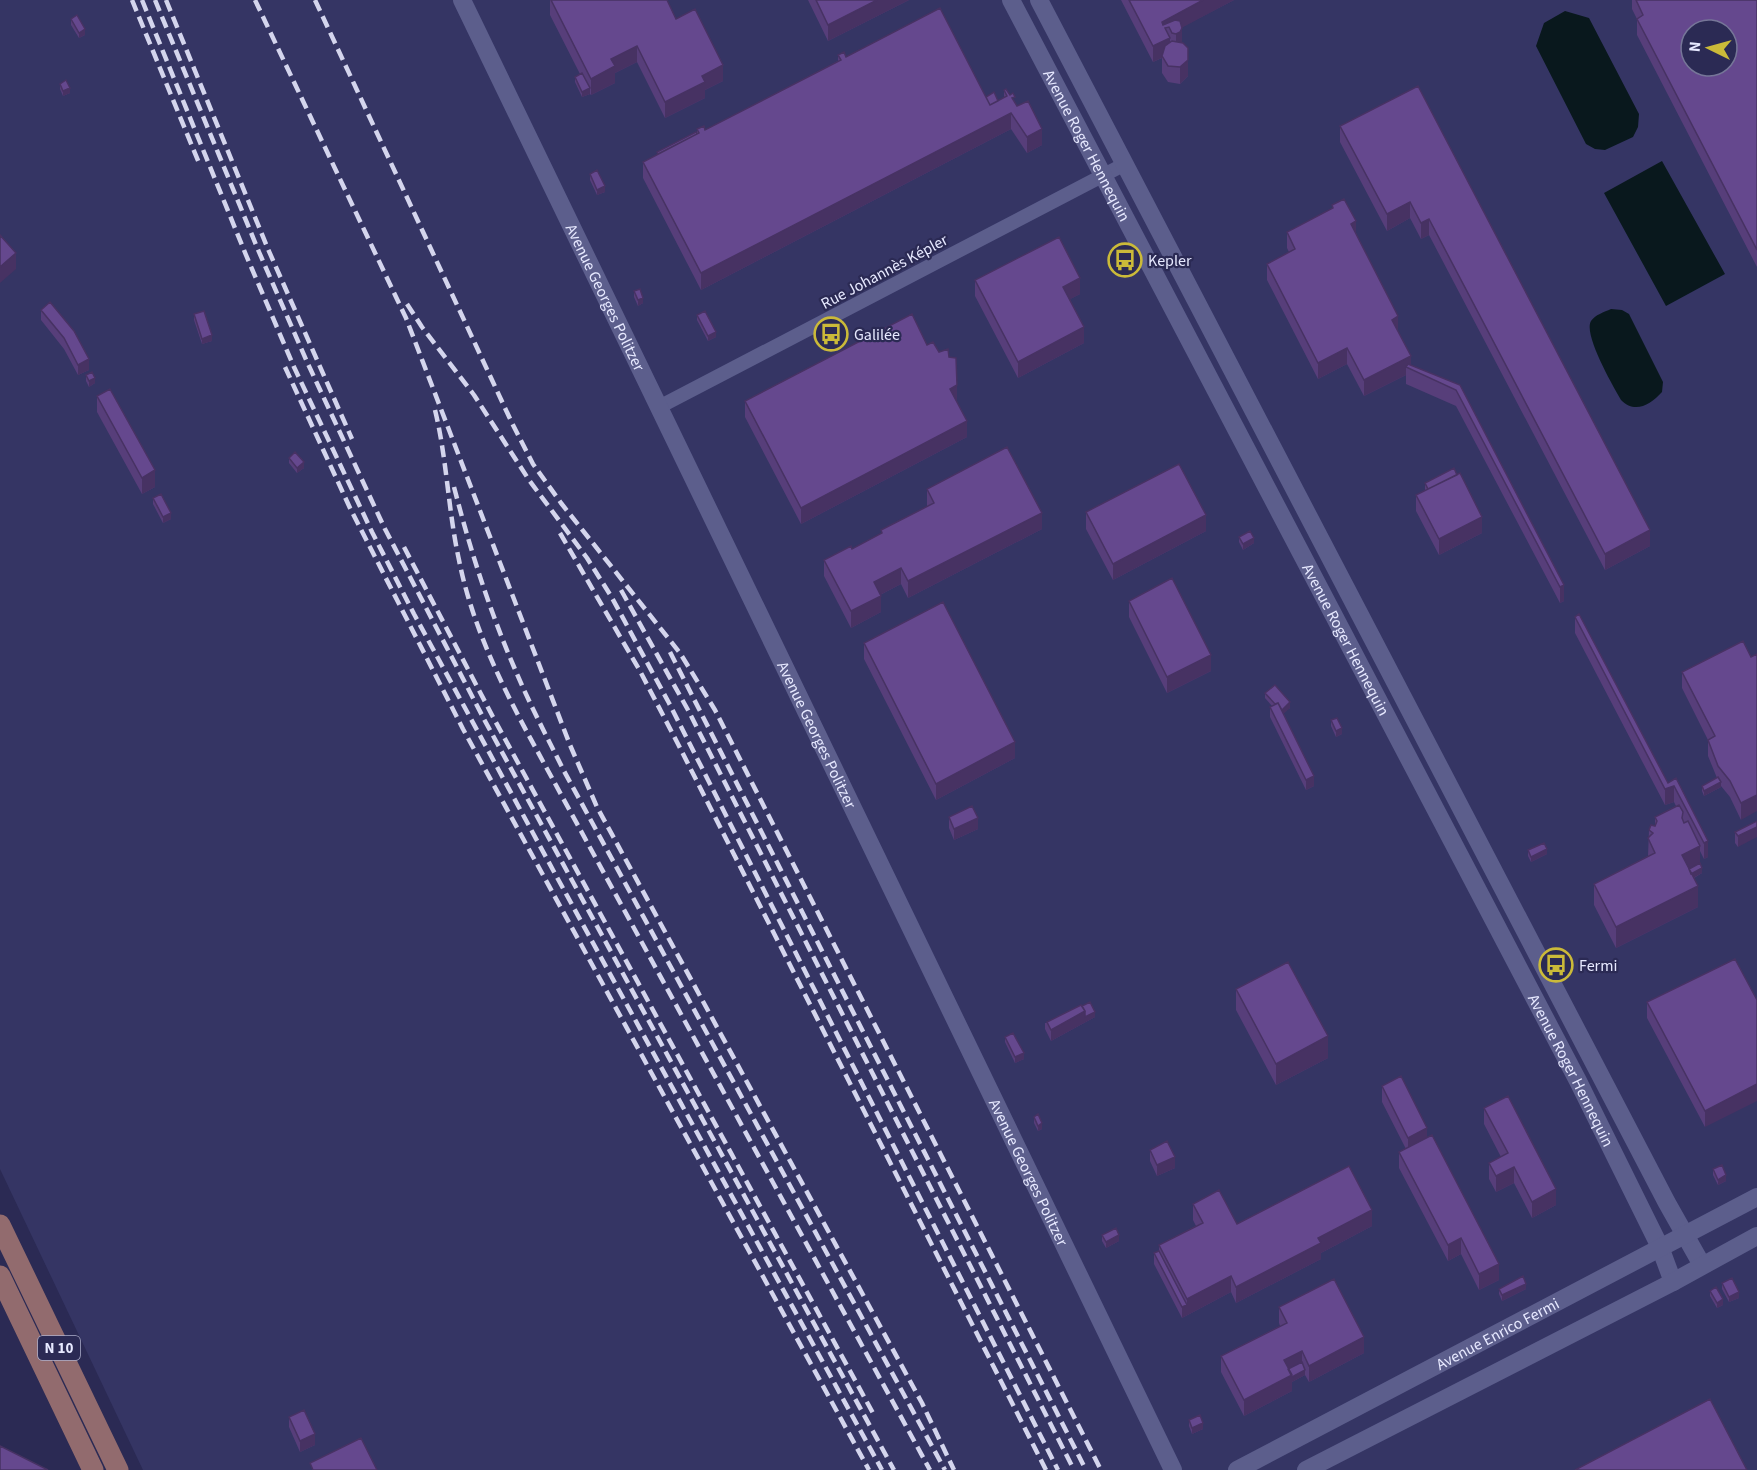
<svg xmlns="http://www.w3.org/2000/svg" width="1757" height="1470" font-family="'Source Sans 3',sans-serif">
	<rect width="100%" height="100%" fill="#2b2a54"/>
	<path fill="#353564" fill-rule="evenodd" d="M0,0H1757V1470H143L0,1169ZM1691,30H1727V66H1691Z"/>
	<path fill="#09181d" d="M1565,11L1589,18L1639,114L1638,127L1633,137L1605,150L1595,149L1586,144L1536,46L1544,23Z
		M1662,161L1725,274L1666,306L1604,193Z
		M1611,309L1622,310L1629,314L1663,382L1662,392C1650,405 1635,414 1621,400C1613,386 1583,334 1591,321C1595,315 1604,312 1611,309Z"/>
	<g fill="none" stroke-linecap="round" stroke-linejoin="round">
		<path stroke="#5c5e8c" stroke-width="14" d="M659,407L1125,164"/>
		<g stroke="#5c5e8c" stroke-width="18">
			<path id="s1" d="M462,0L1173,1470"/>
			<path id="s2" d="M1011,0L1578,1081L1660,1247L1673,1282"/>
			<path d="M1039,0L1667,1203L1702,1265"/>
			<path id="s3" d="M1237,1470L1757,1197"/>
			<path d="M1306,1470L1673,1282L1757,1236"/>
		</g>
		<path stroke="#926b6e" stroke-width="21" d="M0,1225L118,1470
			M0,1276L93,1470"/>
		<path stroke="#d4d5ed" stroke-width="4.5" stroke-dasharray="12 6" stroke-linecap="butt" d="M132,0L199,163
			M142,0L246,255L294,367L372,532L414,614L553,870L882,1470
			M155,0L259,252L308,364L385,529L485,721L894,1470
			M166,0L268,249L352,439
			M255,0L406,318L570,745L597,807L922,1403L954,1470
			M315,0L512,423L533,464L561,503L680,653L715,710L1101,1470
			M407,304L422,327L474,395L529,480L587,558L611,596L669,703L1058,1470
			M285,367L350,508L463,729L869,1470
			M435,410C447,459 448,510 459,560C471,621 499,680 528,734L930,1470
			M454,487C470,549 489,609 514,667C529,703 547,737 564,771L945,1470
			M560,533L640,671L678,744L1046,1470
			M404,547L493,717L874,1415
			M621,590L688,710L1074,1470
			M670,652L1086,1470"/>
	</g>
	<path fill="#573e7a" d="M550,0H667L676,19L723,81L705,90V98L665,118L637,62L615,73V83L591,95L590,94L582,97L575,82V77L580,74L550,15Z
		M808,0H909L828,41Z
		M1121,0H1234L1182,27V43L1188,76L1180,84L1168,82L1162,73V58L1153,62Z
		M1632,0H1757V267L1637,35V19L1632,9Z
		M71,19L85,35L79,38L71,25Z
		M838,55L846,57L998,101L1004,98V90L1015,103L1042,145L1027,153L1011,129L701,290L643,178V162L657,155V152L697,134V129L705,130L838,61Z
		M60,84L70,93L63,96L60,89Z
		M1418,86L1650,546L1605,570L1429,235L1421,239L1410,218L1387,231L1340,142V126Z
		M590,174L605,192L597,195L590,180Z
		M1332,205L1356,233L1398,332L1411,365L1460,385L1564,585V601L1560,603L1456,406L1406,384V375L1364,396L1347,364L1318,379L1267,280V264L1289,252L1287,248V232L1332,209Z
		M975,280L1080,294L1070,299L1084,343L1018,378L975,296Z
		M634,291L643,303L638,306L634,297Z
		M50,302L89,370L78,375L64,349L41,320V310Z
		M194,314L212,341L202,344L194,320Z
		M697,315L716,337L708,341L697,320Z
		M927,345L949,357L957,402L967,437L801,524L745,417V401Z
		M86,375L95,383L89,387L86,381Z
		M97,396L155,487L142,494L97,412Z
		M289,458L304,468L297,473L289,463Z
		M1425,483L1482,533L1439,555L1416,511V495L1425,491Z
		M927,489L1042,529L908,598L901,584L880,595L881,612L851,628L824,576V560L852,549L881,534V530L927,507Z
		M153,498L171,519L163,523L153,504Z
		M1086,512L1206,531L1113,580L1086,529Z
		M1239,537L1254,543L1243,550L1239,542Z
		M1129,601L1211,671L1167,693L1129,617Z
		M1575,617L1668,783L1676,778L1708,841V857L1704,859L1700,851V863L1702,873L1694,878L1698,907L1616,948L1594,905V884L1648,856L1649,830L1655,826V817L1676,806L1674,802L1665,805L1575,633Z
		M1743,641L1741,820L1730,797L1721,786V787L1704,796L1702,791V786L1717,778L1708,756V740L1682,688V672Z
		M864,643L1015,758L936,800L864,659Z
		M1265,693L1290,708L1283,713L1314,786L1306,790L1270,717V707L1272,706L1265,698Z
		M1331,720L1342,734L1336,737L1331,726Z
		M949,817L978,829L954,840L949,828Z
		M1757,821L1738,847L1735,843V832Z
		M1528,850L1547,854L1531,862L1528,856Z
		M1735,959L1705,1127L1647,1018V1002Z
		M1236,989L1328,1058L1276,1085L1236,1010Z
		M1095,1017L1051,1041L1045,1029V1023Z
		M1005,1037L1024,1059L1015,1063L1005,1042Z
		M1382,1086L1427,1138L1499,1280L1479,1290L1461,1254L1448,1261L1399,1168V1152L1406,1149L1382,1102Z
		M1484,1108L1556,1205L1532,1218L1514,1183L1496,1192L1489,1179V1163L1501,1157L1484,1124Z
		M1034,1117L1042,1129L1038,1131L1034,1123Z
		M1150,1150L1175,1168L1157,1176L1150,1161Z
		M1713,1169L1726,1181L1718,1185L1713,1175Z
		M1193,1204L1237,1224L1372,1226L1321,1253V1259L1236,1303L1231,1292L1182,1318L1154,1264V1253L1159,1251V1245L1196,1226L1193,1220Z
		M1102,1235L1119,1241L1106,1248L1102,1241Z
		M1722,1283L1739,1298L1729,1302L1722,1289Z
		M1499,1289H1526L1502,1301L1499,1294Z
		M1710,1291L1723,1305L1717,1308L1710,1296Z
		M1279,1307L1364,1353L1309,1382L1305,1375L1292,1382V1391L1244,1416L1221,1372V1356L1280,1326L1279,1323Z
		M289,1417L315,1445L300,1452L289,1427Z
		M1189,1420L1203,1429L1192,1434L1189,1426Z"/>
	<path fill="#473263" d="M877,0H909L828,41V25Z
		M1203,0H1234L1172,33L1169,27L1165,28L1162,22Z
		M1182,28V44L1176,50V34Z
		M85,29V35L79,38V33Z
		M1170,38V54L1153,62V46Z
		M637,46V62L615,73V83L591,95V79L611,59Z
		M1188,60V76L1180,84V67Z
		M723,65V81L705,90V98L665,118V102L702,76Z
		M70,88V93L63,96V91Z
		M590,88V94L582,97V92Z
		M1011,113V129L701,290V273Z
		M1042,129V145L1027,153V137Z
		M605,186V192L597,195V190Z
		M1410,202V218L1387,231V214Z
		M1429,219V235L1421,239V223Z
		M1356,221V237L1351,224Z
		M16,253V269L0,283V267Z
		M1080,278V294L1063,303V287Z
		M643,298V303L638,306V300Z
		M1398,316V332L1392,320Z
		M1084,327V343L1018,378V362Z
		M716,332V337L708,341V336Z
		M212,335V341L202,344V339Z
		M1347,348V364L1318,379V363Z
		M1411,356V369L1406,367V375L1364,396V380Z
		M89,359V370L78,375V365Z
		M95,378V383L89,387V381Z
		M957,385V401L950,405V389Z
		M967,421V437L801,524V508Z
		M304,462V468L297,473V468Z
		M155,470V487L142,494V478Z
		M171,513V519L163,523V517Z
		M1042,513V529L908,598V581Z
		M1206,515V531L1113,580V564Z
		M1482,517V533L1439,555V539Z
		M1650,530V546L1605,570V554Z
		M1254,538V543L1243,550V544Z
		M901,568V584L874,598V582Z
		M1564,585V601L1560,603V587Z
		M881,596V612L851,628V611Z
		M1211,655V671L1167,693V677Z
		M1290,702V708L1281,716V710Z
		M1342,728V734L1336,737V731Z
		M1015,742V758L936,800V784Z
		M1314,776V786L1306,790V780Z
		M1721,782V787L1704,796V791Z
		M1674,786V802L1665,805V789Z
		M1757,795V811L1741,820V803Z
		M978,818V829L954,840V829Z
		M1757,827V837L1738,847V836Z
		M1708,841V857L1704,859V843Z
		M1700,846V867L1686,875L1682,855Z
		M1547,849V854L1531,862V857Z
		M1702,868V873L1686,882V876Z
		M1698,886V907L1616,948V927Z
		M1085,1011L1095,1012V1017L1051,1041V1030Z
		M1328,1036V1058L1276,1085V1064Z
		M1024,1053V1059L1015,1063V1057Z
		M1757,1084V1101L1705,1127V1111Z
		M1042,1123V1129L1038,1131V1126Z
		M1427,1128V1144L1408,1154V1138Z
		M1175,1157V1168L1157,1176V1165Z
		M1514,1167V1183L1496,1192V1176Z
		M1726,1175V1181L1718,1185V1180Z
		M1556,1189V1205L1532,1218V1202Z
		M1372,1210V1226L1321,1253V1259L1236,1303V1287L1318,1238Z
		M1119,1235V1241L1106,1248V1242Z
		M1461,1238V1254L1448,1261V1245Z
		M1499,1264V1280L1479,1290V1274Z
		M1231,1276V1292L1182,1318V1307L1187,1305V1299Z
		M1526,1284V1289L1502,1301V1295Z
		M1739,1292V1298L1729,1302V1297Z
		M1723,1299V1305L1717,1308V1303Z
		M1364,1337V1353L1309,1382V1366Z
		M1302,1351V1368L1286,1375L1284,1360Z
		M1305,1370V1375L1292,1382V1391L1244,1416V1400L1292,1375Z
		M1203,1423V1429L1192,1434V1428Z
		M315,1434V1445L300,1452V1441Z"/>
	<path fill="#65488e" stroke="#473263" stroke-width="1.5" fill-rule="evenodd" d="M551,0H667L676,19L695,9L723,65L702,76L705,82L665,102L637,46L611,59L615,66L591,79Z
		M816,0H877L828,25Z
		M1129,0H1203L1162,22L1163,25L1175,20L1180,21L1182,28L1180,32L1176,34L1172,33L1169,27L1165,28L1170,38L1153,46Z
		M1636,0H1757V250L1637,19L1643,15ZM1691,30H1727V66H1691Z
		M940,8L990,105L1007,96L1004,90L1006,89L1010,95L1013,93L1015,97L1012,98L1017,106L1028,101L1042,129L1027,137L1011,113L701,273L643,162L699,133L697,129L704,126L705,130L841,60L838,55L844,52L846,57Z
		M77,15L85,29L79,33L71,19Z
		M1172,41L1183,43L1188,48V60L1180,67L1168,66L1162,56L1165,46Z
		M582,73L590,88L582,92L575,77Z
		M66,80L70,88L63,91L60,84Z
		M1418,86L1650,530L1605,554L1429,219L1421,223L1410,202L1387,214L1340,126Z
		M994,92L998,101L990,105L986,97Z
		M696,132L697,134L658,154L657,152Z
		M597,170L605,186L597,190L590,174Z
		M1344,199L1356,221L1351,224L1398,316L1392,320L1411,356L1364,380L1347,348L1318,363L1267,264L1295,249L1287,232L1333,208L1332,205Z
		M0,235L16,253L0,267Z
		M1059,237L1080,278L1063,287L1084,327L1018,362L975,280Z
		M640,289L643,298L638,300L634,291Z
		M50,302L74,331L89,359L78,365L64,338L41,310Z
		M204,311L212,335L202,339L194,314Z
		M705,311L716,332L708,336L697,315Z
		M912,314L927,345L933,342L939,352L948,349L949,357L956,358L957,385L950,389L967,421L801,508L745,401Z
		M1408,364L1460,385L1564,585L1560,587L1456,390L1406,367Z
		M92,372L95,378L89,381L86,375Z
		M110,389L155,470L142,478L97,396Z
		M1007,447L1042,513L908,581L901,568L874,582L881,596L851,611L824,560L851,546L852,549L882,533L881,530L934,503L927,489Z
		M295,452L304,462L297,468L289,458Z
		M1179,464L1206,515L1113,564L1086,512Z
		M1454,468L1457,475L1428,489L1425,483Z
		M1460,473L1482,517L1439,539L1416,495Z
		M161,494L171,513L163,517L153,498Z
		M1250,531L1254,538L1243,544L1239,537Z
		M1172,578L1211,655L1167,677L1129,601Z
		M943,602L1015,742L936,784L864,643Z
		M1579,614L1668,783L1676,778L1708,841L1704,843L1674,786L1665,789L1575,617Z
		M1743,641L1751,657L1757,654V795L1741,803L1730,781L1718,766L1708,740L1715,736L1682,672Z
		M1275,685L1290,702L1282,710L1278,703L1275,704L1265,693Z
		M1278,703L1314,776L1306,780L1270,707Z
		M1337,718L1342,728L1336,731L1331,720Z
		M1718,777L1721,782L1704,791L1702,786Z
		M1679,805L1683,812L1682,818L1684,823L1688,821L1700,846L1682,855L1698,886L1616,927L1594,884L1655,853L1648,838L1653,833L1649,830L1651,825L1655,826L1657,821L1655,817Z
		M972,806L978,818L954,829L949,817Z
		M1757,821V827L1738,836L1735,832Z
		M1544,843L1547,849L1531,857L1528,850Z
		M1700,863L1702,868L1691,874L1689,869Z
		M1735,959L1757,1000V1084L1705,1111L1647,1002Z
		M1288,962L1328,1036L1276,1064L1236,989Z
		M1090,1002L1095,1012L1085,1017V1011L1082,1006Z
		M1081,1005L1085,1011L1051,1030L1047,1022Z
		M1013,1033L1024,1053L1015,1057L1005,1037Z
		M1401,1076L1427,1128L1408,1138L1382,1086Z
		M1508,1096L1556,1189L1532,1202L1514,1167L1496,1176L1489,1163L1508,1153L1484,1108Z
		M1038,1114L1042,1123L1038,1126L1034,1117Z
		M1432,1135L1499,1264L1479,1274L1461,1238L1448,1245L1399,1152Z
		M1167,1141L1175,1157L1157,1165L1150,1150Z
		M1722,1165L1726,1175L1718,1180L1713,1169Z
		M1349,1166L1372,1210L1318,1238L1321,1243L1236,1287L1231,1276L1187,1299L1159,1245L1203,1223L1193,1204L1219,1190L1237,1224Z
		M1116,1228L1119,1235L1106,1242L1102,1235Z
		M1159,1251L1187,1305L1182,1307L1154,1253Z
		M1523,1276L1526,1284L1502,1295L1499,1289Z
		M1732,1278L1739,1292L1729,1297L1722,1283Z
		M1334,1279L1364,1337L1309,1366L1302,1351L1284,1360L1292,1375L1244,1400L1221,1356L1287,1323L1279,1307Z
		M1716,1287L1723,1299L1717,1303L1710,1291Z
		M1302,1362L1305,1370L1292,1377L1288,1369Z
		M1710,1399L1747,1470H1575Z
		M304,1410L315,1434L300,1441L289,1417Z
		M1200,1415L1203,1423L1192,1428L1189,1420Z
		M361,1438L377,1470H313L310,1463Z
		M0,1446L48,1470H0Z"/>
	<defs>
		<symbol id="bus-ring" viewBox="-11 -11 22 22"><circle r="9.5" fill="#2b2a54" stroke="#cbba39" stroke-width="1.5"/><path d="M-5-6H5V4H4V6H2V4H-2V6H-4V4H-5ZM-3.5-4V0h7V-4ZM-3.5 1.2v1.5H-2V1.2ZM2 1.2v1.5H3.5V1.2Z" fill="#cbba39"/></symbol>
	</defs>
	<g fill-rule="evenodd">
		<use href="#bus-ring" x="1106" y="241" width="38" height="38"/>
		<use href="#bus-ring" x="812" y="315" width="38" height="38"/>
		<use href="#bus-ring" x="1537" y="946" width="38" height="38"/>
	</g>
	<g text-anchor="middle" stroke-width="4.5" stroke-linejoin="round" paint-order="stroke">
		<rect fill="#2b2a54" stroke="#afb0cc" stroke-width="1.5" x="38" y="1336" width="42" height="24" rx="4.5"/>
		<g font-size="15" font-weight="bold" fill="#e7e9ff">
			<text x="59" y="1353">N 10</text>
		</g>
		<g font-size="16" fill="#e7e9ff" stroke="#2b2a54">
			<text dy="6" stroke="none"><textPath href="#s2" startOffset="164">Avenue Roger Hennequin</textPath></text>
			<text transform="translate(884 271) rotate(-28)" y="6">Rue Johannès Képler</text>
			<text dy="6" stroke="none"><textPath href="#s1" startOffset="330">Avenue Georges Politzer</textPath></text>
			<text dy="6" stroke="none"><textPath href="#s2" startOffset="722">Avenue Roger Hennequin</textPath></text>
			<text dy="6" stroke="none"><textPath href="#s1" startOffset="816">Avenue Georges Politzer</textPath></text>
			<text dy="6" stroke="none"><textPath href="#s2" startOffset="1208">Avenue Roger Hennequin</textPath></text>
			<text dy="6" stroke="none"><textPath href="#s1" startOffset="1302">Avenue Georges Politzer</textPath></text>
			<text dy="6" stroke="none"><textPath href="#s3" startOffset="294">Avenue Enrico Fermi</textPath></text>
		</g>
		<g font-size="16" fill="#e7e9ff" stroke="#2b2a54" text-anchor="start">
			<text x="1148" y="266">Kepler</text>
			<text x="854" y="340">Galilée</text>
			<text x="1579" y="971">Fermi</text>
		</g>
	</g>
	<g transform="translate(1709 48) rotate(275)"><circle r="28" fill="#2b2a54" stroke="#767698" stroke-width="1.5"/>
	<path d="M0-4.5L10 22L0 15L-10 22Z" fill="#cbba39"/>
	<text y="-9" font-size="16" font-weight="bold" text-anchor="middle" fill="#e7e9ff">N</text>
	</g>
</svg>
